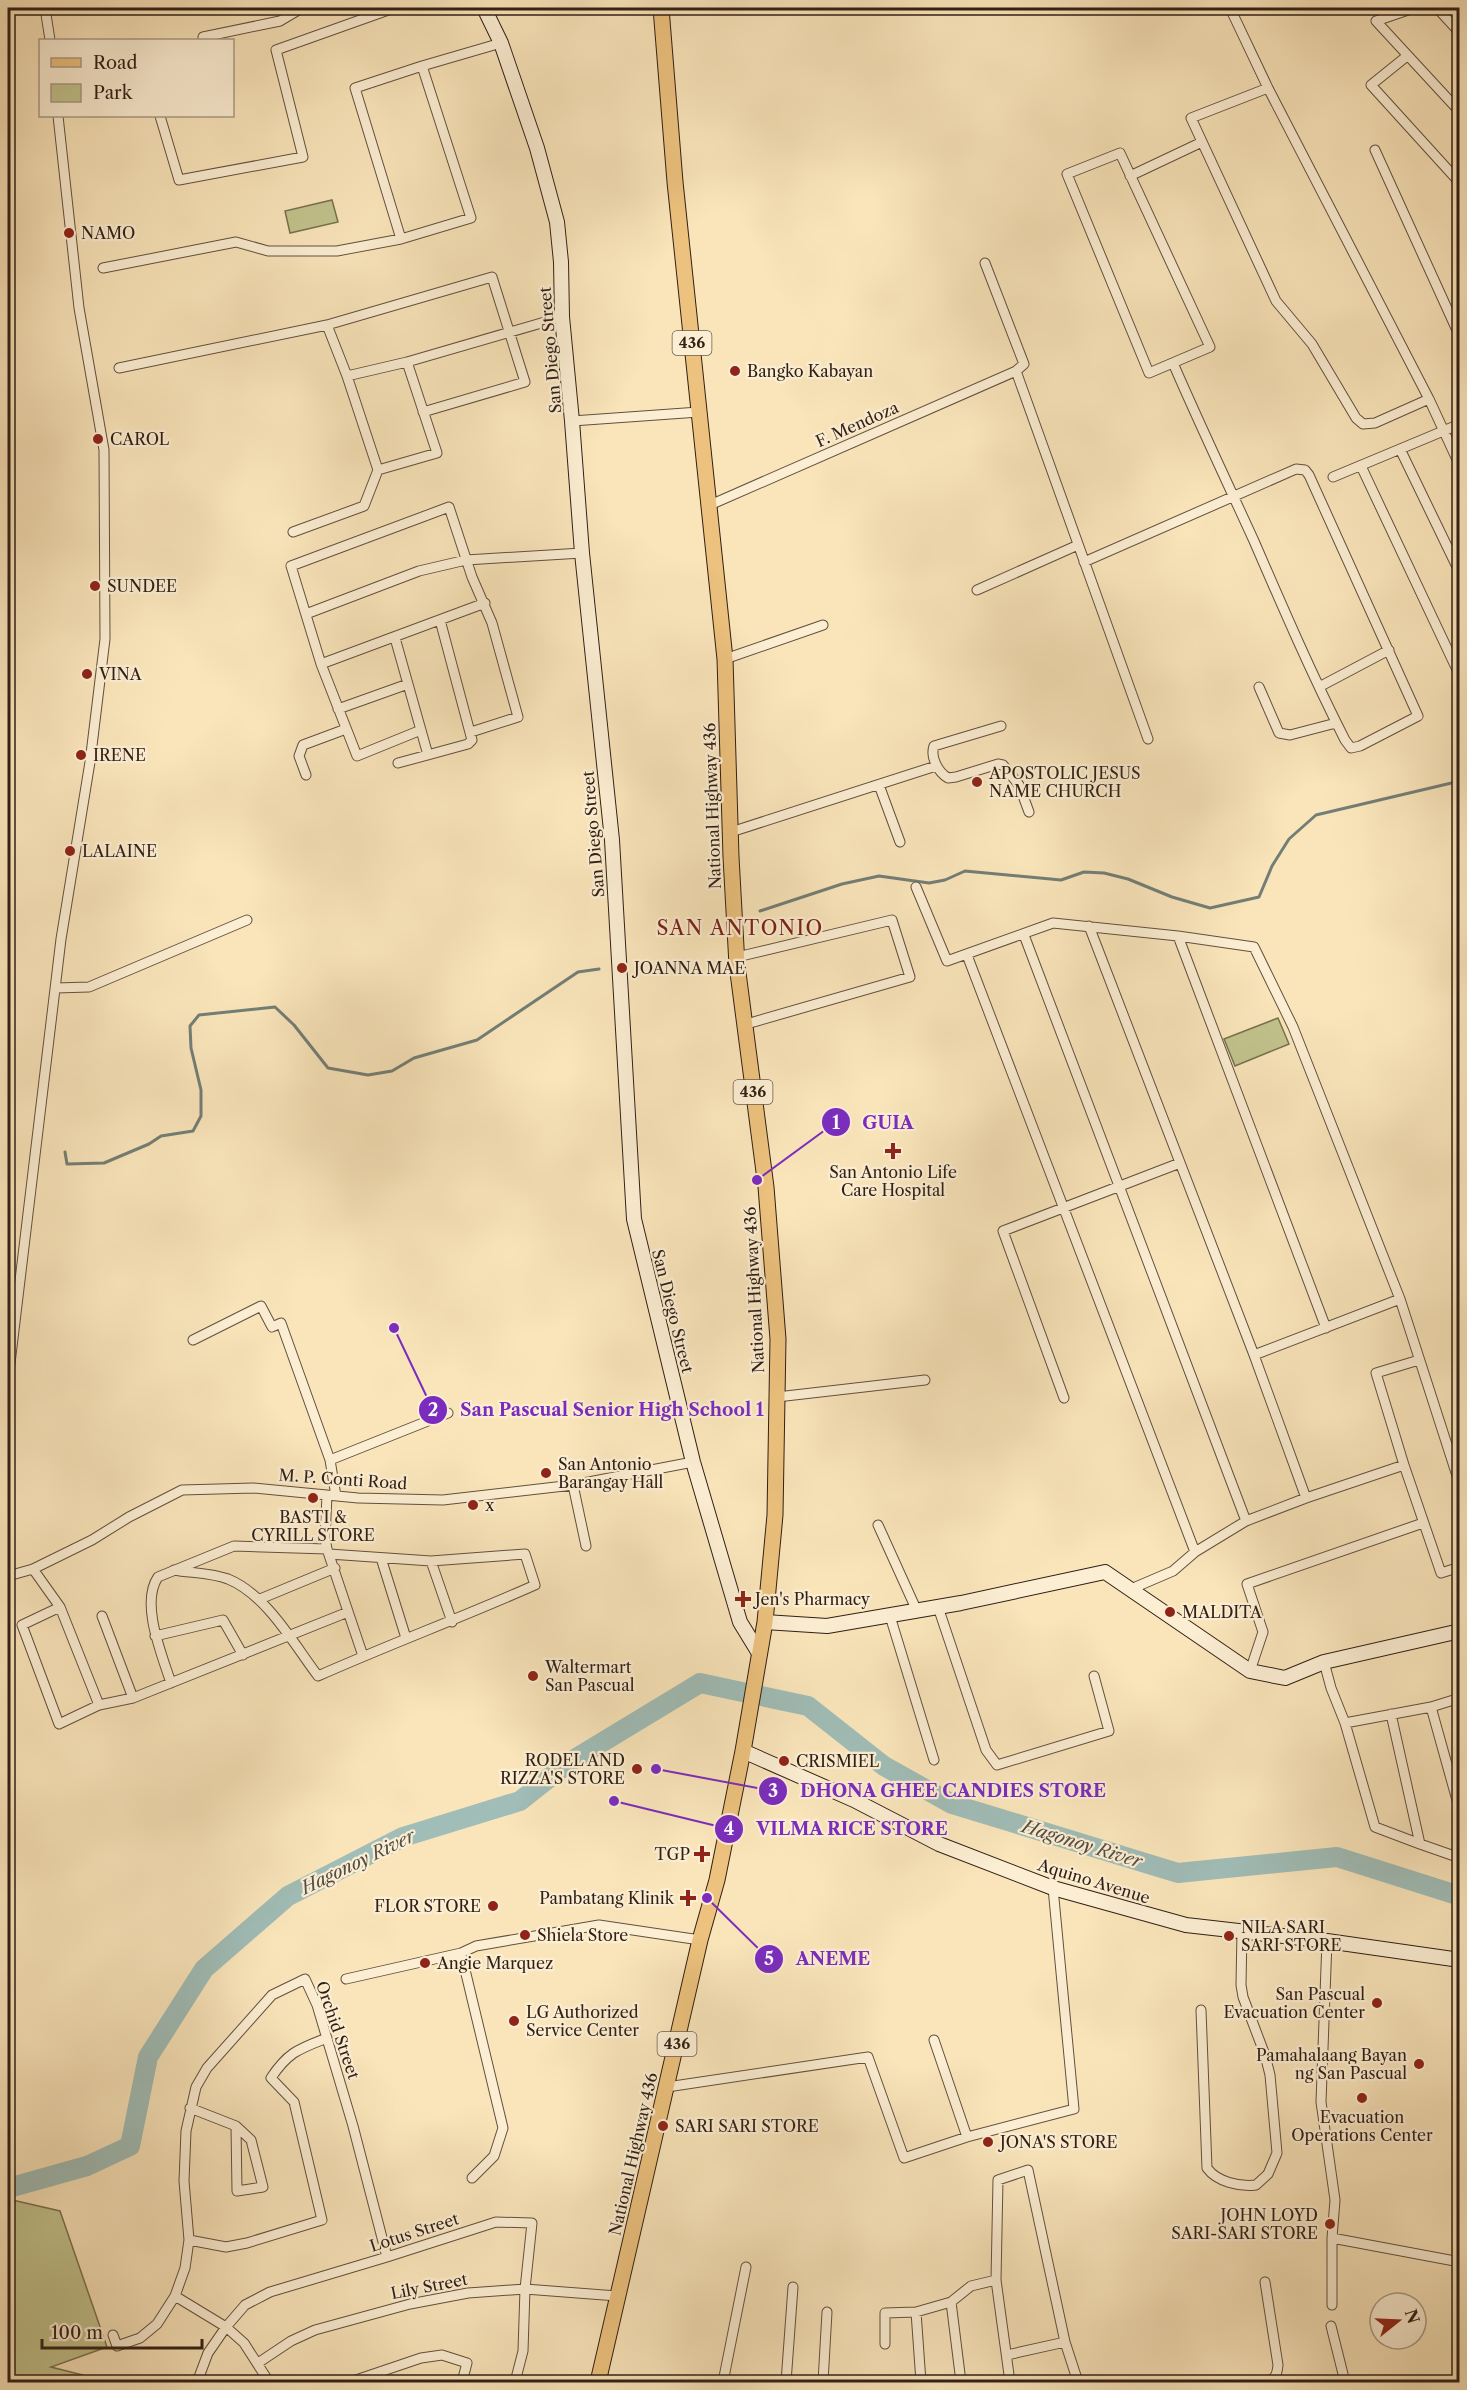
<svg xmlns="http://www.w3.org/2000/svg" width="1467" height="2390" font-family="'Libre Caslon Text',serif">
	<rect width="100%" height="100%" fill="#fae5bb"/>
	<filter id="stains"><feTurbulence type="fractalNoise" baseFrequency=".00333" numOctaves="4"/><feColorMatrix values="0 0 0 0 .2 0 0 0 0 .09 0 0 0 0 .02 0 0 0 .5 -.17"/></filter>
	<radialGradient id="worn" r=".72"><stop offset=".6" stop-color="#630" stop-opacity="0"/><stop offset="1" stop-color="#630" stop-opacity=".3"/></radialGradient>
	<path fill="#c2c38d" stroke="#797151" stroke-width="1.5" d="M332,200L338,222L290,233L285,211Z
		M1278,1018L1289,1044L1235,1066L1224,1039Z
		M8,2199L60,2211L107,2347L51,2367L91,2377L90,2382H8Z"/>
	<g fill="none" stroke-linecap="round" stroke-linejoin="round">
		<path stroke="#737e76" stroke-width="3" d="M760,911L842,884L879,876L929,883L945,880L965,871L1061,880L1084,872L1104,873L1128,879L1172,897L1210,908L1259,897L1272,866L1289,839L1316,815L1460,781
			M65,1152L67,1164L104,1163L149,1144L161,1136L193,1131L201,1116V1090L191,1048L190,1026L199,1015L275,1007L294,1025L328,1068L368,1075L392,1071L414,1058L477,1040L578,972L599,969"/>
		<path stroke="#a0bdb7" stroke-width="20" d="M8,2183L12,2187L87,2166L130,2146L148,2057L204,1969L288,1896L403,1837L520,1801L568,1763L700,1683L808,1706L884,1766L952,1804L1178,1873L1337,1857L1460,1896"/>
		<defs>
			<path id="street" d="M45,8L50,40
				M1230,8L1268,88L1429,399L1460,466
				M1414,8L1376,21L1460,112
				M1437,8L1460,33
				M203,37L280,21L302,8
				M1407,56L1371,85L1460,183
				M1268,88L1191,118L1276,301L1312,344L1356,418L1363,424L1375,423L1429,399
				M160,116L179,180L303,157L276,50L394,8
				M1375,150L1460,337
				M1120,153L1210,347L1149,373L1067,174Z
				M1130,176L1202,142
				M401,239L355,88L422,66L501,43
				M985,263L1024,364L1016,371L1148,739
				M103,268L236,242L268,251H337L401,239L471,218L422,66
				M119,368L327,325L492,277L525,382L423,412
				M347,376L407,362L562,317
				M572,421L699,412
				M1400,449L1460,573
				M1361,466L1460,676
				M378,470L437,453L407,362
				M1333,477L1460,424
				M710,505L1016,371
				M293,532L364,506L378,470L347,376L327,325
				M1084,562L1296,469L1305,470L1309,475L1418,716L1360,746L1351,748L1345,740C1312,675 1283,608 1254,541C1227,482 1199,423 1173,363
				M977,590L1078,545
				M306,614L419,571L466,560L582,553
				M395,638L428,755
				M725,659L823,625
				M321,664L485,603
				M1259,687L1279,733L1290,735L1336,723
				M1319,687L1389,650
				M338,709L408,684
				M1001,726L934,746C930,757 938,772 948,778L956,777L998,764L1003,765L1019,785L1029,812
				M421,730L357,756L321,664L291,566L449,507L472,577L492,623L518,717L471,732
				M398,763L468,744L472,740L440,620
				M306,775L299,756L303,745L346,729
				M879,785L900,842
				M731,832L936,766
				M916,887L947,961L1053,923L1178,936L1254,947L1293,1027L1400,1299L1460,1485
				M1089,926L1254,1355L1306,1498
				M1024,935L1246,1521
				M1178,936L1326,1328
				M967,955L1195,1552
				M737,957L892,920L910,977L743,1025
				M56,988L89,987L247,920
				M193,1340L261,1306L272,1327L281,1323L330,1460L336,1496
				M1254,1355L1400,1299
				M1419,1360L1376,1373L1404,1465L1441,1573L1460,1567
				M8,1380L61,939L90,762L105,639L104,450L79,308L58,116
				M777,1397L925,1380
				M1064,1398L1003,1231L1180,1163
				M330,1460L448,1413
				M573,1485L586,1546
				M327,1495L325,1538L327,1549L363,1656
				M878,1525L917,1611
				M381,1558L406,1638
				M431,1561L452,1622
				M33,1569L60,1607L99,1705
				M174,1570C191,1573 212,1573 228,1579C267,1595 293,1643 318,1676C390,1644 463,1617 535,1585L525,1554L431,1561L329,1554
				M8,1576L33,1569L92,1540L129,1517L182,1490L253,1488L358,1498L443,1500L573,1485L693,1462
				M1131,1589L1173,1571L1195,1552L1246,1521L1306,1498L1404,1465
				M260,1599L335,1568
				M60,1607L22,1625L59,1724L99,1705L133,1698L348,1612
				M938,1607L986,1750L997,1765L1109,1731L1094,1676
				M102,1616L133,1698
				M890,1616L934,1760
				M155,1636L223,1620L243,1655
				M1324,1662L1331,1688L1345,1723L1431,1707L1460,1698
				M1250,1671L1263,1632L1247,1584L1423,1523
				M171,1683C162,1655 140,1603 158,1577L234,1546L327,1549
				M1431,1707L1460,1811
				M1345,1723L1375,1827L1420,1844L1391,1714
				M1420,1844L1460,1858
				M1327,1941L1321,2102L1335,2200L1332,2238L1460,2262
				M461,1953L503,2128L494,2156L472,2178
				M346,1979L461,1953L476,1946L599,1925L700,1940
				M1201,2010L1207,2168C1217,2182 1240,2187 1256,2185L1268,2174L1277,2153L1270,2075L1265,2055L1243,1997L1241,1985L1242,1931
				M934,2040L967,2137
				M667,2087L868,2057L904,2158L967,2137L1074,2109L1053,1888
				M190,2108L236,2126L251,2140L263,2187L237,2191L236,2126
				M189,2240L226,2247L247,2243L322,2220L294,2102L271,2078C288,2052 299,2049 327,2038
				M996,2280L1010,2382
				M1265,2282L1278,2365C1277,2376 1275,2379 1265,2382
				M175,2296L226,2327L244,2343L269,2382
				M951,2302L961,2382
				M1332,2305V2238
				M916,2312L921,2382
				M1331,2326L1345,2382
				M113,2335L117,2346L140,2338L157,2324L175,2296L185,2268L189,2240L184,2181L186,2131L196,2087L207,2068L272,1995L305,1979L317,2005L353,2126L387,2257
				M885,2344V2313L916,2312L951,2302L971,2286L996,2280L998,2180L1028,2170L1065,2342L1078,2382
				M1007,2355L1065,2342
				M258,2363L291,2341L315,2330L410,2304L468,2293L525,2289L617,2296
				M194,2382L199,2377L208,2353L226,2327L245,2305L270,2292L387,2257L496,2222L532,2223L525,2289L523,2351L515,2382
				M350,2382L421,2358L442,2355L467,2363L462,2382
				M723,2382L746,2267
				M786,2382L793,2287
				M823,2382L827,2312"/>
			<path id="secondary" d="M484,8L501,43L537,148L557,222L561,262L562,317L572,421L582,553L612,840L634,1219L693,1462L740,1622L759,1653
				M765,1622L827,1626L961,1603L1105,1572L1250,1671L1285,1678L1324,1662L1460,1631
				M743,1751L854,1800L939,1844L1053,1888L1186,1925L1327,1941L1460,1960"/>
			<path id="primary" d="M598,2382L700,1940L717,1880L743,1751L765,1622L775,1515L778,1339L766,1187L737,965L731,857L725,659L675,182L661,8"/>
		</defs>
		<use href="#street" stroke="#62503e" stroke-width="11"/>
		<use href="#secondary" stroke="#301f15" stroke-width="16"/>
		<use href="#primary" stroke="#301f15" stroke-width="17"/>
		<use href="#street" stroke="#fceed3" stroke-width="9"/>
		<use href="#secondary" stroke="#fceed3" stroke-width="14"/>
		<use href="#primary" stroke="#edc27e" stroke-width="15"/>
	</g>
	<g fill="#8f2418" stroke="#fceed3" stroke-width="2">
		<circle cx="69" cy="233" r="6"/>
		<circle cx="735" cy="371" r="6"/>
		<circle cx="98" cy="439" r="6"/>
		<circle cx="95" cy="586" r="6"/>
		<circle cx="87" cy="674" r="6"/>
		<circle cx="81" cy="755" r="6"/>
		<circle cx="977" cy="782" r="6"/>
		<circle cx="70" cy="851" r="6"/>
		<circle cx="622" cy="968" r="6"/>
		<path d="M890 1142h6v6h6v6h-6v6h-6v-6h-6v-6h6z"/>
		<circle cx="546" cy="1473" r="6"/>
		<circle cx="313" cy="1498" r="6"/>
		<circle cx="473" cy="1505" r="6"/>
		<path d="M740 1590h6v6h6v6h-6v6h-6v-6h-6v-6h6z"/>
		<circle cx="1170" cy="1612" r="6"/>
		<circle cx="533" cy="1676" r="6"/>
		<circle cx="784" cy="1761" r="6"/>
		<circle cx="637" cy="1769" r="6"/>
		<path d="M699 1845h6v6h6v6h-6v6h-6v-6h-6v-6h6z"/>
		<path d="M685 1889h6v6h6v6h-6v6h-6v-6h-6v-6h6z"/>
		<circle cx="493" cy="1906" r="6"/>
		<circle cx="525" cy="1935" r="6"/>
		<circle cx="1229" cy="1936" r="6"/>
		<circle cx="425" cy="1963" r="6"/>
		<circle cx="1377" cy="2003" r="6"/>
		<circle cx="514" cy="2021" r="6"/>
		<circle cx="1419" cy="2064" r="6"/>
		<circle cx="1362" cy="2098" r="6"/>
		<circle cx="663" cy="2126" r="6"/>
		<circle cx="988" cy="2142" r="6"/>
		<circle cx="1330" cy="2224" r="6"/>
	</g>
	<g text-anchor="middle" stroke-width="4.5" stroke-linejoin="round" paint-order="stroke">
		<g fill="#fceed3" stroke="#6d5d4e" stroke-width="1.5">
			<rect x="672.5" y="331" width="39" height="24" rx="4.5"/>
			<rect x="733.5" y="1080" width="39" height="24" rx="4.5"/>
			<rect x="657.5" y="2032" width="39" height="24" rx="4.5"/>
		</g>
		<g font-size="15" font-weight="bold" fill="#301f15">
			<text x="692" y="348">436</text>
			<text x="753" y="1097">436</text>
			<text x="677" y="2049">436</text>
		</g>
		<g font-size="16" fill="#301f15" stroke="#fceed3" text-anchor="start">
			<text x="81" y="239">NAMO</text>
			<text x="747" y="377">Bangko Kabayan</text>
			<text x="110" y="445">CAROL</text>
			<text x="107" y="592">SUNDEE</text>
			<text x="99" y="680">VINA</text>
			<text x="93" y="761">IRENE</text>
			<text x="989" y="779">APOSTOLIC JESUS<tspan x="989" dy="18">NAME CHURCH</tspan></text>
			<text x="82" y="857">LALAINE</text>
			<text x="634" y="974">JOANNA MAE</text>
			<text x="893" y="1178" text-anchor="middle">San Antonio Life<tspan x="893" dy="18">Care Hospital</tspan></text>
			<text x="558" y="1470">San Antonio<tspan x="558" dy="18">Barangay Hall</tspan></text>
			<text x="485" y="1511">x</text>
			<text x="313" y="1523" text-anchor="middle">BASTI &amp;<tspan x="313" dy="18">CYRILL STORE</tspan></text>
			<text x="755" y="1605">Jen's Pharmacy</text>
			<text x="1182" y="1618">MALDITA</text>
			<text x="545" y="1673">Waltermart<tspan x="545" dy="18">San Pascual</tspan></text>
			<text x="625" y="1766" text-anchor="end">RODEL AND<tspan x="625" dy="18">RIZZA'S STORE</tspan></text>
			<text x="796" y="1767">CRISMIEL</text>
			<text x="690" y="1860" text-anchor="end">TGP</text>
			<text x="674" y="1904" text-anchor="end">Pambatang Klinik</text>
			<text x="481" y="1912" text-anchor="end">FLOR STORE</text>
			<text x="1241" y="1933">NILA SARI<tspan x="1241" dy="18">SARI STORE</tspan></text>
			<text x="537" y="1941">Shiela Store</text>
			<text x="437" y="1969">Angie Marquez</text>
			<text x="1365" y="2000" text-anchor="end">San Pascual<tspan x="1365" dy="18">Evacuation Center</tspan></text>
			<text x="526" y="2018">LG Authorized<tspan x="526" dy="18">Service Center</tspan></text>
			<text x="1407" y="2061" text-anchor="end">Pamahalaang Bayan<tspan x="1407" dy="18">ng San Pascual</tspan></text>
			<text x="1362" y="2123" text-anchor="middle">Evacuation<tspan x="1362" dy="18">Operations Center</tspan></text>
			<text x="675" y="2132">SARI SARI STORE</text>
			<text x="1000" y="2148">JONA'S STORE</text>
			<text x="1318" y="2221" text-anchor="end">JOHN LOYD<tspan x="1318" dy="18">SARI-SARI STORE</tspan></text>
		</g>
		<g font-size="16" fill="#301f15" stroke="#fceed3">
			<text transform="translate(550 350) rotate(-95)" y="6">San Diego Street</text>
			<text transform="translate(857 424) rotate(-24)" y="6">F. Mendoza</text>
			<text transform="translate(712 806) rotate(-92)" y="6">National Highway 436</text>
			<text transform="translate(593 834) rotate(-95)" y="6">San Diego Street</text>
			<text transform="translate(754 1290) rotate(-93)" y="6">National Highway 436</text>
			<text transform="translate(673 1311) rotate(76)" y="6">San Diego Street</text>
			<text transform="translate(343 1479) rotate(4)" y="6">M. P. Conti Road</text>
			<text transform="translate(1094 1881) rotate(17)" y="6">Aquino Avenue</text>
			<text transform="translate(338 2030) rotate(71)" y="6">Orchid Street</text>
			<text transform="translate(633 2154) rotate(-77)" y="6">National Highway 436</text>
			<text transform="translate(414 2232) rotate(-18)" y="6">Lotus Street</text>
			<text transform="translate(429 2286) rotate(-11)" y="6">Lily Street</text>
		</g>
		<g font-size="18" font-style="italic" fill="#524e46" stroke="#fceed3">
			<text transform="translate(1082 1844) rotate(17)" y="6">Hagonoy River</text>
			<text transform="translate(358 1862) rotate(-26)" y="6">Hagonoy River</text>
		</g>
		<g font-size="20" letter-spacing="1.5" fill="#7a1f14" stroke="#fceed3">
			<text x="740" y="935">SAN ANTONIO</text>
		</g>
	</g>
	<path fill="none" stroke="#7b2cbf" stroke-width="2" d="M757 1180L836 1122M394 1328L433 1410M656 1769L773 1791M614 1801L729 1829M707 1898L769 1959"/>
	<g fill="#7b2cbf" stroke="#fceed3" stroke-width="2">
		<circle cx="757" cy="1180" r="6"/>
		<circle cx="394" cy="1328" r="6"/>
		<circle cx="656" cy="1769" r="6"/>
		<circle cx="614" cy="1801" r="6"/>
		<circle cx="707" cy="1898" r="6"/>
		<circle cx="836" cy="1122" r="15"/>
		<circle cx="433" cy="1410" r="15"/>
		<circle cx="773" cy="1791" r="15"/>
		<circle cx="729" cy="1829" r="15"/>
		<circle cx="769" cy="1959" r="15"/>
	</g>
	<g font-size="18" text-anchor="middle" font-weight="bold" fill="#fff">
		<text x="836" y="1129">1</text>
		<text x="433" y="1416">2</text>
		<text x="773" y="1797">3</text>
		<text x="729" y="1835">4</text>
		<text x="769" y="1965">5</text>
	</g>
	<g font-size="18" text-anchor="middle" font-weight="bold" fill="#7b2cbf" stroke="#fceed3" stroke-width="4.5" stroke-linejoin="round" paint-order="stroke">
		<text x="888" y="1129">GUIA</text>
		<text x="612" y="1416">San Pascual Senior High School 1</text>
		<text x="953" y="1797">DHONA GHEE CANDIES STORE</text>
		<text x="852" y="1835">VILMA RICE STORE</text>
		<text x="833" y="1965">ANEME</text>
	</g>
	<rect width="1467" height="2390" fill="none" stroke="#fae5bb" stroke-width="30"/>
	<rect x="9" y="9" width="1449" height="2372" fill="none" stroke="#301f15" stroke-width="3"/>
	<rect x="15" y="15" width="1437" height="2360" fill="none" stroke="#301f15" stroke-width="1.5"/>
	<rect x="39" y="39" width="195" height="78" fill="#fceed3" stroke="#aa9b87" stroke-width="1.5"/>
	<rect x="51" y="58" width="30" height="9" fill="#edc27e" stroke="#aa9b87" stroke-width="1.5"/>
	<text x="93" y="69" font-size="18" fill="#301f15">Road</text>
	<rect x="51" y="84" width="30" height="18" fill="#c2c38d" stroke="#aa9b87" stroke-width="1.5"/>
	<text x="93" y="99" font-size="18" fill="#301f15">Park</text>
	<g transform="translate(1398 2321) rotate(72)"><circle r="28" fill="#fceed3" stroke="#aa9b87" stroke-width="1.5"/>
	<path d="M0-4.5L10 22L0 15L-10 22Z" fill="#8f2418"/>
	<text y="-9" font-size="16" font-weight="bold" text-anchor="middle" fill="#301f15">N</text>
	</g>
	<path d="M42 2339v9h160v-9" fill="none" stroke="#301f15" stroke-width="3"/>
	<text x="51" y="2339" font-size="18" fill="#301f15" stroke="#fceed3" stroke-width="4.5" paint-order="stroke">100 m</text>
	<rect width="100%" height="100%" filter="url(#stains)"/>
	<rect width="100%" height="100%" fill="url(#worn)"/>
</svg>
